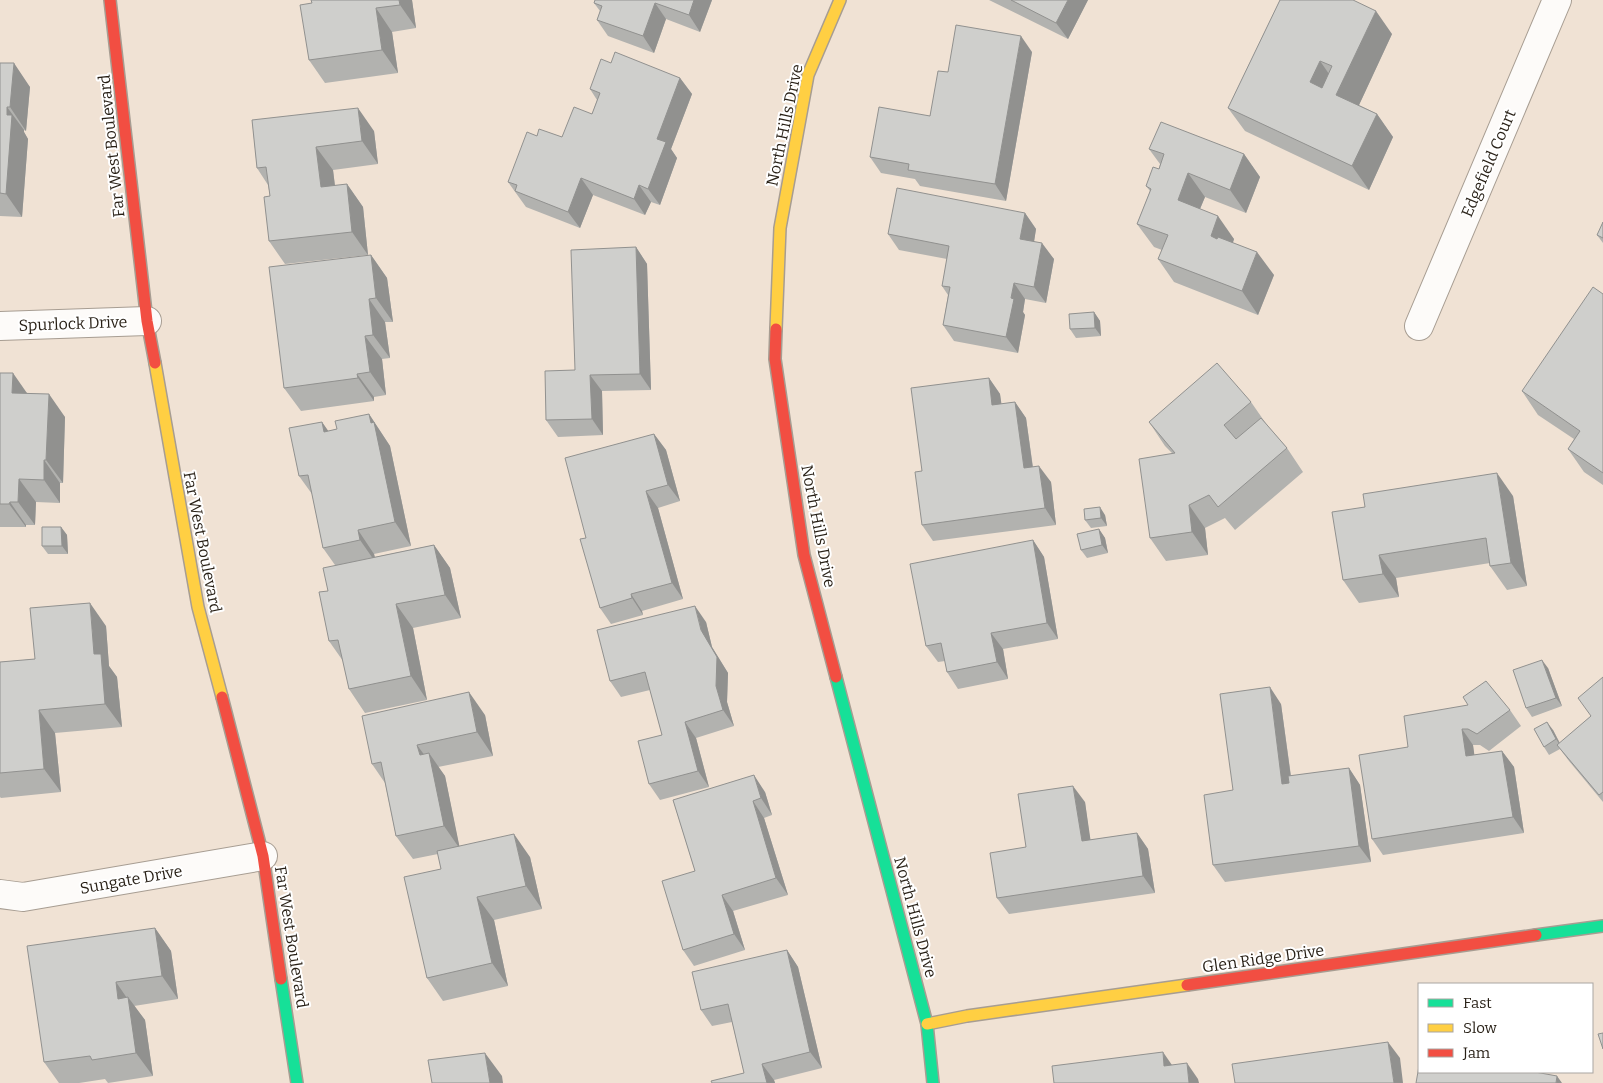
<svg xmlns="http://www.w3.org/2000/svg" width="1603" height="1083" font-family="Bitter,serif">
	<rect width="100%" height="100%" fill="#f0e2d4"/>
	<g fill="none" stroke-linecap="round" stroke-linejoin="round">
		<defs>
			<path id="street" d="M0,326L147,321
				M1419,326L1557,0
				M0,894L23,897L263,856"/>
			<path id="fast" d="M836,677L927,1024L933,1083
				M1536,935L1603,926
				M281,979L297,1083"/>
			<path id="slow" d="M776,329L780,228L808,75L840,0
				M155,363L198,607L222,697
				M927,1024L967,1016L1187,985"/>
			<path id="jam" d="M110,0L147,321L155,363
				M776,329L775,359L804,555L836,677
				M222,697L263,856L281,979
				M1187,985L1536,935"/>
		</defs>
		<use href="#street" stroke="#a79d92" stroke-width="30"/>
		<use href="#fast" stroke="#a79d92" stroke-width="14"/>
		<use href="#slow" stroke="#a79d92" stroke-width="14"/>
		<use href="#jam" stroke="#a79d92" stroke-width="14"/>
		<use href="#street" stroke="#fdfbf9" stroke-width="28"/>
		<use href="#fast" stroke="#16e098" stroke-width="11"/>
		<use href="#slow" stroke="#ffcf43" stroke-width="11"/>
		<use href="#jam" stroke="#f24e42" stroke-width="11"/>
	</g>
	<path fill="#b2b2af" d="M311,0H412L416,28L392,32L398,73L325,83L309,60L312,3Z
		M712,0L700,32L666,19L654,53L608,36L597,20L600,11L594,3Z
		M989,0H1088L1068,39Z
		M1280,0L1392,34L1359,105L1377,114L1393,137L1369,190L1245,131L1228,108Z
		M1032,52L1006,201L920,186L915,179L881,173L870,157L930,116L948,72Z
		M0,63L30,87L26,131L24,130V132L28,139L22,217L0,216Z
		M611,63L680,78L692,94L671,149L677,158L660,205L651,202L645,215L593,195L580,228L526,207L508,182L537,136L562,137L592,114L597,100L590,89Z
		M252,120L374,131L378,164L333,170L335,186L347,184L363,207L368,255L285,264L269,241L270,196L268,185L257,168Z
		M1149,149L1244,154L1260,177L1246,213L1205,197L1200,209L1234,239L1233,243L1274,275L1258,315L1174,282L1158,259L1162,250L1154,247L1137,224L1150,191L1146,186L1159,169L1160,164Z
		M1025,213L1036,229L1034,241L1054,259L1046,303L1025,299L1023,312L1025,315L1018,353L954,341L943,325L948,295L942,286L947,259L899,250L888,234Z
		M1603,222V243L1597,235Z
		M636,247L647,264L651,390L602,391L603,435L558,437L546,420L575,370Z
		M371,255L387,278L393,322H385L390,358L382,359L386,395L374,397V401L301,411L284,388Z
		M1603,294V485L1584,472L1568,449L1574,439L1538,415L1522,391Z
		M1094,312L1100,321L1101,336L1076,338L1070,329Z
		M0,373L27,393L65,417L63,483H60V503L36,502L35,525H26V527H0Z
		M989,378L1000,394L1001,404L1015,402L1026,418L1033,467L1051,482L1056,525L933,541L922,525V471Z
		M1251,402L1267,425L1287,448L1303,472L1235,530L1225,518L1205,528L1208,555L1166,561L1150,538L1172,453L1165,446L1149,422Z
		M369,414L390,446L411,546L374,554L375,557L434,545L450,568L461,618L413,628L427,700L365,713L349,689L343,661L329,641L328,591L335,565L323,548L312,494L299,476L322,422L328,431L337,429Z
		M654,434L666,450L680,501L658,508L683,599L642,611L643,615L611,624L600,608L586,538Z
		M1513,496L1527,586L1507,590L1490,566V563L1396,578L1399,597L1359,603L1343,580L1365,507Z
		M1105,515L1107,526L1091,528L1085,520Z
		M61,527L67,535L68,554H48L42,546Z
		M1099,529L1105,538L1108,553L1087,558L1081,550Z
		M1033,540L1044,557L1058,639L1003,649L1008,679L958,689L947,672L945,661L938,662L926,646Z
		M706,622L712,647L728,673L727,702L734,726L696,738L709,787L660,800L649,784L662,735L650,690L621,697L610,681Z
		M106,626L109,666L117,677L122,727L55,733L61,792L1,798L0,797V662L35,659Z
		M1548,668L1562,706L1532,717L1526,708Z
		M1603,677V802L1569,761L1560,749L1549,755L1544,747L1553,730L1560,743L1591,716Z
		M1281,704L1291,776L1349,768L1360,785L1371,862L1225,882L1213,865L1233,790Z
		M1510,710L1521,726L1489,751L1480,745H1473L1474,755L1502,751L1514,767L1524,833L1383,855L1372,839L1408,747Z
		M485,715L493,756L438,767L445,776L459,846L530,857L542,909L494,920L508,986L443,1001L427,978L441,869L438,854L413,859L396,836L385,783L372,764Z
		M765,792L772,815L764,818L788,895L733,911L745,950L694,966L683,950L695,871L673,800Z
		M1085,802L1090,840L1137,833L1148,849L1155,893L1009,914L997,898L1026,847Z
		M155,928L171,951L178,999L134,1006L145,1020L153,1076L108,1083L105,1079L79,1083H59L44,1062Z
		M787,950L798,967L822,1068L774,1080L775,1083H712L744,1073L732,1022L712,1026L701,1010Z"/>
	<path fill="#91918f" d="M399,0H412L416,28L400,5Z
		M694,0H712L700,32L689,15Z
		M1068,0H1088L1068,39L1056,23Z
		M655,3L666,19L654,53L643,36Z
		M376,8L392,32L398,73L382,50Z
		M1376,11L1392,34L1353,118L1336,95Z
		M1021,36L1032,52L1006,201L995,184Z
		M1320,61L1336,84L1327,106L1310,82Z
		M14,63L30,87L26,131L10,107Z
		M680,78L692,94L671,149L677,158L660,205L648,189L657,139Z
		M7,107L24,130V132L28,139L22,217L6,194Z
		M358,108L374,131L378,164L362,141Z
		M1377,114L1393,137L1369,190L1352,166Z
		M316,147L333,170L338,211L321,187Z
		M1244,154L1260,177L1246,213L1230,190Z
		M1188,173L1205,197L1194,223L1178,200Z
		M581,178L593,195L580,228L568,212Z
		M347,184L363,207L368,255L352,232Z
		M639,185L651,202L645,215L634,199Z
		M1025,213L1036,229L1032,255L1020,239Z
		M1218,216L1234,239L1227,259L1211,236Z
		M1042,243L1054,259L1046,303L1034,287Z
		M636,247L647,264L651,390L640,374Z
		M1257,252L1274,275L1258,315L1242,291Z
		M371,255L387,278L393,322L376,298Z
		M1014,283L1025,299L1023,312L1025,315L1018,353L1006,337L1011,298Z
		M369,299L385,322L390,358L373,335Z
		M1094,312L1100,321L1101,336L1095,328Z
		M365,336L382,359L386,395L370,372Z
		M13,373L29,396L12,393Z
		M357,374L374,397V401L358,378Z
		M590,375L602,391L603,435L592,419Z
		M989,378L1000,394L1004,421L992,405Z
		M49,394L65,417L63,483L46,460Z
		M1015,402L1026,418L1035,484L1024,468Z
		M369,414L390,446L411,546L395,522Z
		M322,422L338,445L324,432Z
		M654,434L666,450L680,501L668,485Z
		M44,460L60,483V503L44,480Z
		M1039,466L1051,482L1056,525L1045,508Z
		M1497,473L1513,496L1527,586L1511,563Z
		M19,479L36,502L35,525L18,502Z
		M646,491L658,508L683,599L672,583Z
		M10,502L26,525V527L9,504Z
		M1189,505L1205,528L1208,555L1192,532Z
		M1100,507L1105,515L1107,526L1101,518Z
		M61,527L67,535L68,554L62,546Z
		M1099,529L1105,538L1108,553L1102,545Z
		M358,530L374,554L376,563L360,540Z
		M1033,540L1044,557L1058,639L1047,623Z
		M434,545L450,568L461,618L445,595Z
		M1379,555L1396,578L1399,597L1383,574Z
		M631,594L642,611L643,615L632,598Z
		M90,603L106,626L109,666L117,677L122,727L105,704L94,654Z
		M396,604L413,628L427,700L411,676Z
		M695,606L706,622L712,647L728,673L727,702L734,726L723,710L716,686Z
		M991,633L1003,649L1008,679L997,662Z
		M1542,660L1548,668L1562,706L1556,698Z
		M1270,687L1281,704L1294,800L1282,784Z
		M469,692L485,715L493,756L477,732Z
		M39,710L55,733L61,792L44,769Z
		M685,722L696,738L709,787L698,771Z
		M1547,722L1553,730L1562,748L1556,739Z
		M1462,729L1473,745L1477,773L1466,756Z
		M417,745L431,764L429,753L445,776L460,849L444,826L420,755Z
		M1502,751L1514,767L1524,833L1513,817Z
		M1349,768L1360,785L1371,862L1359,846Z
		M754,775L765,792L772,815L761,798Z
		M1073,786L1085,802L1093,857L1082,841Z
		M753,801L764,818L788,895L776,878Z
		M1137,833L1148,849L1155,893L1143,876Z
		M514,834L530,857L542,909L526,886Z
		M722,895L733,911L745,950L734,934Z
		M477,897L494,920L508,986L492,963Z
		M155,928L171,951L178,999L162,976Z
		M787,950L798,967L822,1068L810,1052Z
		M116,982L129,1001L128,997L145,1020L153,1076L136,1053L118,999Z
		M1388,1042L1400,1058L1403,1083H1394Z
		M1163,1052L1174,1068L1164,1066Z
		M485,1053L502,1076L503,1083H490Z
		M1187,1063L1198,1079L1199,1083H1189Z
		M762,1064L774,1080L775,1083H767Z
		M1557,1076L1562,1083H1556Z"/>
	<path fill="#cfcfcc" stroke="#91918f" fill-rule="evenodd" d="M311,0H399L400,5L376,8L382,50L309,60L300,5L312,3Z
		M595,0H694L689,15L655,3L643,36L597,20L602,6L594,3Z
		M1011,0H1068L1056,23Z
		M1280,0H1353L1376,11L1336,95L1377,114L1352,166L1228,108ZM1320,61L1332,66L1322,88L1310,82Z
		M956,25L1021,36L995,184L908,170L909,164L870,157L879,107L930,116L938,71L948,72Z
		M615,52L680,78L657,139L666,142L648,189L639,185L634,199L581,178L568,212L515,191L517,185L508,182L527,132L537,136L539,129L562,137L574,107L592,114L600,93L590,89L601,59L611,63Z
		M0,63H14L10,107H7V115H12L6,194L0,193Z
		M358,108L362,141L316,147L321,187L347,184L352,232L269,241L264,197L270,196L266,167L257,168L252,120Z
		M1161,122L1244,154L1230,190L1188,173L1178,200L1218,216L1211,236L1217,239L1218,237L1257,252L1242,291L1158,259L1168,235L1137,224L1151,189L1146,186L1153,167L1159,169L1164,154L1149,149Z
		M897,188L1025,213L1020,239L1042,243L1034,287L1014,283L1011,298L1014,299L1006,337L943,325L950,287L942,286L949,246L888,234Z
		M1603,222V238L1597,235Z
		M636,247L640,374L590,375L592,419L546,420L545,371L575,370L571,250Z
		M371,255L376,298L369,299L373,335L365,336L370,372L357,374L358,378L284,388L269,267Z
		M1593,287L1603,294V473L1568,449L1580,431L1522,391Z
		M1094,312L1095,328L1070,329L1069,314Z
		M1217,363L1251,402L1224,425L1236,439L1261,418L1287,448L1218,507L1209,495L1189,505L1192,532L1150,538L1139,459L1175,453L1149,422Z
		M0,373H13L12,393L49,394L46,460H44V480L19,479L18,502H10L9,504H0Z
		M989,378L992,405L1015,402L1024,468L1039,466L1045,508L922,525L915,472L922,471L911,388Z
		M369,414L371,423L374,422L395,522L358,530L360,540L323,548L308,475L299,476L289,428L322,422L324,432L337,429L335,421Z
		M654,434L668,485L646,491L672,583L631,594L632,598L600,608L580,539L586,538L565,458Z
		M1497,473L1511,563L1490,566L1486,538L1379,555L1383,574L1343,580L1332,512L1365,507L1363,494Z
		M1100,507L1101,518L1085,520L1084,509Z
		M42,527H61L62,546H42Z
		M1099,529L1102,545L1081,550L1077,534Z
		M1033,540L1047,623L991,633L997,662L947,672L941,643L926,646L910,564Z
		M434,545L445,595L396,604L411,676L349,689L338,640L329,641L319,592L328,591L323,568Z
		M90,603L94,654H101L105,704L39,710L44,769L0,773V662L35,659L30,608Z
		M695,606L701,630L717,657L716,686L723,710L685,722L698,771L649,784L638,741L662,735L645,672L610,681L597,630Z
		M1542,660L1556,698L1526,708L1513,670Z
		M1603,677V792L1599,795L1557,745L1591,716L1578,698Z
		M1486,681L1510,710L1477,734L1468,729H1462L1466,756L1502,751L1513,817L1372,839L1359,755L1408,747L1404,716L1468,705L1463,697Z
		M1270,687L1282,784L1289,783L1288,776L1349,768L1359,846L1213,865L1204,795L1233,790L1220,694Z
		M469,692L477,732L417,745L420,755L429,753L444,826L396,836L381,762L372,764L362,716Z
		M1547,722L1556,739L1544,747L1534,729Z
		M754,775L761,798L753,801L776,878L722,895L734,934L683,950L662,881L695,871L673,800Z
		M1073,786L1082,841L1137,833L1143,876L997,898L990,853L1026,847L1018,794Z
		M514,834L526,886L477,897L492,963L427,978L404,877L441,869L437,851Z
		M155,928L162,976L116,982L118,999L128,997L136,1053L92,1060L90,1056L44,1062L27,946Z
		M787,950L810,1052L762,1064L767,1083H712L711,1081L744,1073L728,1004L701,1010L692,972Z
		M1603,1033V1049L1598,1034Z
		M1388,1042L1394,1083H1235L1232,1064Z
		M1163,1052L1164,1066L1187,1063L1189,1083H1054L1052,1066Z
		M485,1053L490,1083H432L428,1060Z
		M1419,1066V1072H1535L1557,1076L1556,1083H1416Z"/>
	<g text-anchor="middle" stroke-width="4" stroke-linejoin="round" paint-order="stroke">
		<g font-size="16" fill="#271f15" stroke="#fff">
			<text transform="translate(784 125) rotate(-78)" y="6">North Hills Drive</text>
			<text transform="translate(111 146) rotate(-96)" y="6">Far West Boulevard</text>
			<text transform="translate(1488 163) rotate(-67)" y="6">Edgefield Court</text>
			<text transform="translate(73 323) rotate(-2)" y="6">Spurlock Drive</text>
			<text transform="translate(819 526) rotate(79)" y="6">North Hills Drive</text>
			<text transform="translate(203 542) rotate(79)" y="6">Far West Boulevard</text>
			<text transform="translate(131 879) rotate(-10)" y="6">Sungate Drive</text>
			<text transform="translate(916 917) rotate(75)" y="6">North Hills Drive</text>
			<text transform="translate(292 937) rotate(81)" y="6">Far West Boulevard</text>
			<text transform="translate(1263 958) rotate(-8)" y="6">Glen Ridge Drive</text>
		</g>
	</g>
	<rect x="1418" y="983" width="175" height="90" fill="#ffffff" stroke="#a9a5a1"/>
	<rect x="1428" y="999" width="25" height="8" fill="#16e098" stroke="#a9a5a1"/>
	<text x="1463" y="1008" font-size="15" fill="#271f15">Fast</text>
	<rect x="1428" y="1024" width="25" height="8" fill="#ffcf43" stroke="#a9a5a1"/>
	<text x="1463" y="1033" font-size="15" fill="#271f15">Slow</text>
	<rect x="1428" y="1049" width="25" height="8" fill="#f24e42" stroke="#a9a5a1"/>
	<text x="1463" y="1058" font-size="15" fill="#271f15">Jam</text>
</svg>
